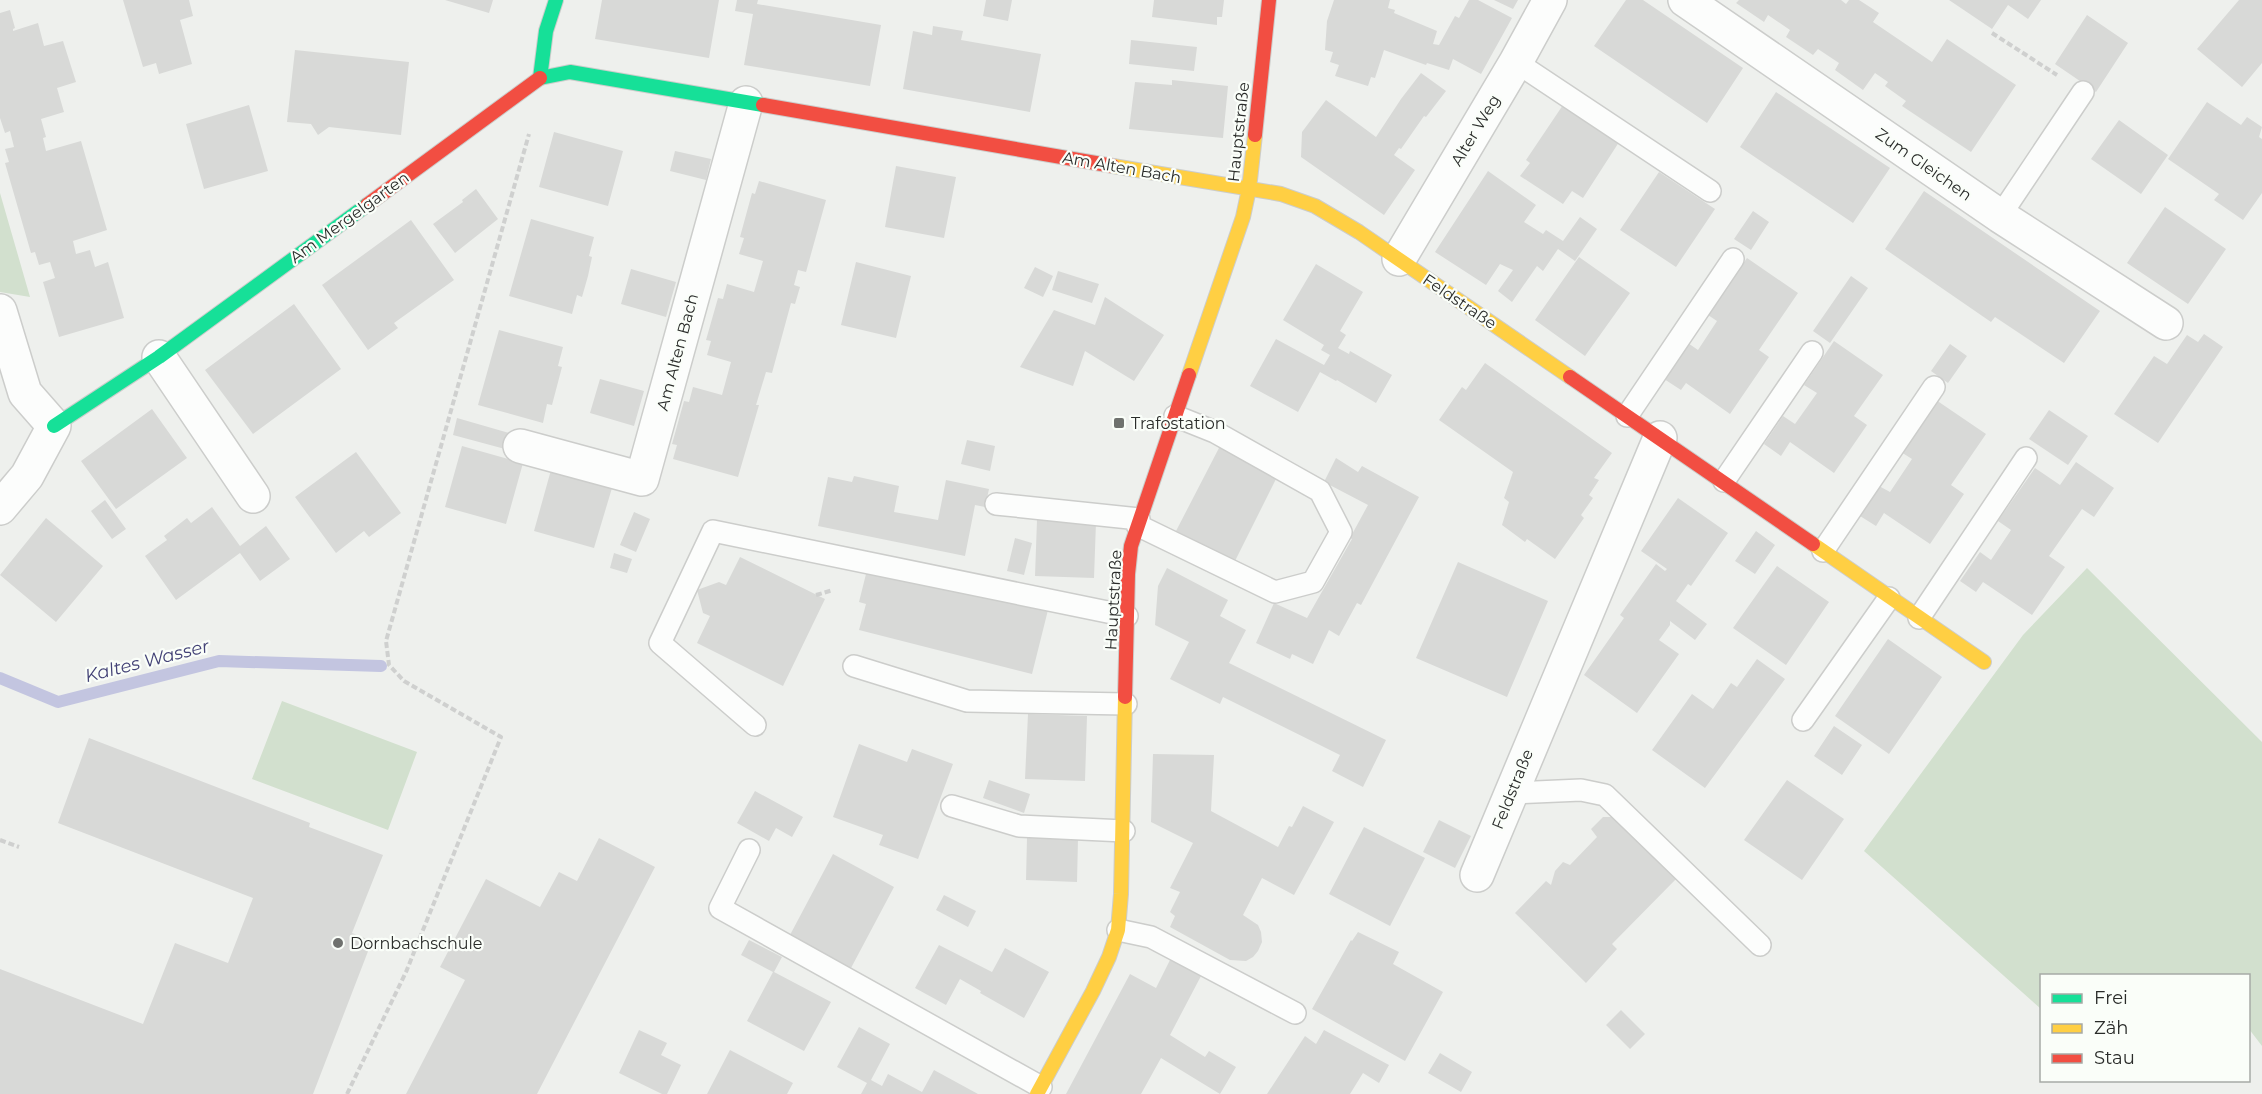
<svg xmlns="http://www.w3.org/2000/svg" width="2262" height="1094" font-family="Montserrat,sans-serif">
	<rect width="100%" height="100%" fill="#eef0ed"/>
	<path fill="#d2e0ce" d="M0,193L30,297L0,292Z
		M2087,568L2262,742V1046L2249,1029L2248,976H2042L2041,1009L1864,851L2023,635Z
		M282,701L417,752L388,830L252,779Z"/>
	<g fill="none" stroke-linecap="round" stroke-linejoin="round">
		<path stroke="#c3c5e0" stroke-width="12" d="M0,678L58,702L219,661L381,666"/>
	</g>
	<path fill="#d8d9d7" d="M123,0H189L193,16L180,20L192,64L159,74L156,63L143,67Z
		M445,0H493L489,13Z
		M602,0H719L709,58L595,39Z
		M737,0H758L757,4L881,25L870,86L744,65L753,14L735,11Z
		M986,0H1012L1008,21L983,16Z
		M1154,0H1224L1222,17H1217V25L1152,17Z
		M1334,0H1390L1388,8L1395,10L1394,13L1437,31L1433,44L1439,45L1455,16L1459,18L1469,0H1478L1512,18L1481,74L1453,59L1449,70L1427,63L1426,65L1384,50L1375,78L1371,77L1368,86L1335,76L1339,65L1330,62L1333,52L1325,50L1327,21Z
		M1494,0H1518L1513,9Z
		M1626,0H1643L1743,68L1707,123L1594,46Z
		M1739,0H1841L1846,4L1849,0H1859L1879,13L1873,22L1932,62L1947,39L2016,85L1971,152L1902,106L1906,101L1885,86L1888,82L1875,73L1863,90L1835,70L1839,63L1818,49L1813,55L1786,37L1790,30L1768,15L1764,22L1736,3Z
		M1949,0H2041L2028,19L2008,5L1992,29Z
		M2239,0H2262V63L2242,87L2197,49Z
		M10,10L15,28L13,29V31L38,23L44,46L63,41L76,82L57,88L64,112L41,119L46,137L43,138L46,151L81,141L107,230L73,241L76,254L90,250L95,267L108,262L124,318L59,337L43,282L55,278L50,262L39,265L35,252L31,253L5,163L9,162L5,149L14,147L10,131L5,133L0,118V13Z
		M2087,15L2128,43L2096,92L2055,64Z
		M933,26L963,31L961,40L1041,54L1030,112L903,89L913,31L932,35Z
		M1131,40L1197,47L1194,71L1129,64Z
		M295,50L409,62L401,135L329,127L318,135L311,124L287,122Z
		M1421,73L1446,91L1426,117L1424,116L1401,149L1399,148L1394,155L1415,170L1384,215L1301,157L1302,132L1326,100L1376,137L1401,99Z
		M1172,80L1228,86L1223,138L1129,129L1135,82L1172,85Z
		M1776,92L1890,168L1853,223L1740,147Z
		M1565,102L1621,139L1583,198L1572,191L1563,204L1520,176L1530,163L1526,160Z
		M2207,102L2241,125L2247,117L2262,127L2259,137L2262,139V193L2243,220L2214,200L2219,194L2168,159Z
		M249,105L268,171L204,189L186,124Z
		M2119,120L2168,155L2141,194L2091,159Z
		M554,132L623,151L608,206L539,187Z
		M675,151L711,159L706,180L670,171Z
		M896,166L956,177L944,238L885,227Z
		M1488,171L1536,205L1524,222L1543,234L1546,230L1563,241L1580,217L1597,229L1575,261L1558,249L1543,271L1537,266L1512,302L1498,291L1513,270L1500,264L1486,285L1435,252Z
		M1659,172L1715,209L1676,267L1620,230Z
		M759,181L826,200L806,272L798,270L794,285L800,287L795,304L791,303L772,373L766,372L756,405H759L738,477L673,459L677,445L672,444L684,401L689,402L693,387L722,395L731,362L707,355L711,341L706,340L718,298L723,299L727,284L754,292L763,261L739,254L744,238L740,237L752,193L755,194Z
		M476,189L498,219L455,253L433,224L463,202L462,200Z
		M1924,191L2100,311L2064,363L1995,317L1991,322L1885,249Z
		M2165,207L2226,249L2188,304L2127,263Z
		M1753,211L1769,222L1751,250L1734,239Z
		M531,219L594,237L589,256L592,257L588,276L582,297L577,295L572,314L509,296Z
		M411,220L454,280L394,323L398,328L368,350L322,285Z
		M1579,257L1630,293L1585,356L1535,320Z
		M1747,258L1798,293L1759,350L1769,357L1730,414L1686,383L1681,390L1661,377L1685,341L1698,350L1717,321L1708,315Z
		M856,262L911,276L896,338L841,325Z
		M1316,264L1363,292L1340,331L1346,335L1338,348L1349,354L1350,351L1392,375L1376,403L1337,380L1336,381L1320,372L1298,412L1250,386L1276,339L1324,365L1330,355L1321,350L1324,345L1283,320Z
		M1035,267L1053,276L1043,297L1024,288Z
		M631,269L676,282L666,317L621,304Z
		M1058,271L1099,284L1092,303L1052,290Z
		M1851,276L1868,288L1830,343L1813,331Z
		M1105,297L1164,335L1134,381L1085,351L1073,386L1020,367L1054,310L1095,325Z
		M294,304L341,369L253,434L205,370Z
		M499,330L563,347L558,366L562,367L552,405L547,404L543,423L478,405Z
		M2204,334L2223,347L2158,443L2114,414L2154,356L2167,364L2187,335L2198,342Z
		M1834,341L1883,375L1854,416L1867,425L1834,473L1790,442L1781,456L1764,444L1783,416L1795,424L1817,393L1804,385Z
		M1950,344L1967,356L1948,383L1931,371Z
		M1485,363L1612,453L1594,478L1599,480L1589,495L1593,498L1581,515L1584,518L1555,559L1527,539L1525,542L1502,525L1509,502L1504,498L1513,472L1439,420L1462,387L1466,390Z
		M600,379L644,391L634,426L590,413Z
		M1936,400L1986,434L1951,485L1964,494L1930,544L1884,513L1876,526L1860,516L1879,486L1890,492L1912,459L1901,452Z
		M152,409L187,458L116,509L81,461Z
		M2049,410L2088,436L2068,465L2029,439Z
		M457,418L509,433L505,449L453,435Z
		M967,440L995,446L990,471L961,464Z
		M462,446L523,463L506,524L445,507Z
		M1220,446L1278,475L1235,561L1176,531Z
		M356,452L401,513L369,537L364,531L336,553L295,497Z
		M1336,458L1358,472L1362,466L1419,497L1361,605L1357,603L1339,636L1329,630L1313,664L1292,654L1290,659L1256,643L1274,603L1307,618L1352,539L1350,538L1368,505L1324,482Z
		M2076,462L2114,488L2094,517L2082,509L2049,556L2065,567L2032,615L1983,582L1976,592L1960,581L1980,552L1991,560L2011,530L1998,521L2035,468L2060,485Z
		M551,470L612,488L594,548L534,531Z
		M854,476L899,486L894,512L938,520L946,480L989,489L985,507L975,505L965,556L818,526L828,477L852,482Z
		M1678,498L1728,533L1691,586L1688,584L1676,601L1707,624L1695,640L1670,621V625L1659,640L1679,654L1637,713L1584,675L1624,618L1620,615L1656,564L1665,571L1667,569L1641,551Z
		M105,500L126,529L112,539L91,511Z
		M212,507L240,546L266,526L290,559L260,581L240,553L176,600L145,556L167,540L164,536L187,518L191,523Z
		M634,512L650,519L636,552L620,545Z
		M46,518L103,566L56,622L0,575Z
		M1037,520L1096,522L1094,578L1035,576Z
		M1756,531L1775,545L1755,574L1735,561Z
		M1015,538L1032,543L1024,575L1007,571Z
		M614,553L632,559L627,573L610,568Z
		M740,557L825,599L783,686L697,643L710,616L703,613L697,590L719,582L726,585Z
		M1458,562L1548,601L1507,697L1416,658Z
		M1777,566L1829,602L1786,665L1733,628Z
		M1167,568L1228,600L1220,616L1246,630L1229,663L1386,740L1363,787L1332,771L1340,755L1223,697L1220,704L1170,679L1189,642L1155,625L1158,586Z
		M867,570L949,591L950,585L1048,610L1032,674L859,630L866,604L859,602Z
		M1888,639L1942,677L1889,754L1835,716Z
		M1757,659L1785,679L1705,788L1652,750L1692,694L1713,709L1731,683L1737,687Z
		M1028,714L1087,716L1085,781L1025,779Z
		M1834,726L1862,745L1842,775L1814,756Z
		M89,738L310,823L309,827L383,855L352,933L372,941L313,1094H0V969L143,1024L175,943L228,963L253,898L58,823Z
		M859,744L907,762L912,749L953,764L918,859L879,845L883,835L833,817Z
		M1153,754L1214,755L1211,811L1278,847L1289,826L1292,827L1303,806L1334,822L1294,895L1262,878L1243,915L1258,925L1261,932L1262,942L1258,951L1253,957L1246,961L1230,960L1170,927L1175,916L1170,912L1180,892L1170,888L1193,843L1151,822Z
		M989,780L1030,794L1024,813L983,798Z
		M1787,780L1844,819L1802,880L1744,840Z
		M755,791L803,817L792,837L776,828L769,841L737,823Z
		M1603,817H1616L1678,877L1612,944L1617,949L1586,983L1515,913L1546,881L1551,885L1555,871L1563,862L1570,865L1597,837L1591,829Z
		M1439,820L1471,836L1455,868L1423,852Z
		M1364,827L1425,858L1390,926L1329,894Z
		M599,838L655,867L537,1094H406L465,980L440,967L486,879L540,907L559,872L577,881Z
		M1027,838L1078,839L1077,882L1026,880Z
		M833,854L894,887L851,968L790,935Z
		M944,895L976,911L968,927L936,910Z
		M1358,932L1399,952L1393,964L1443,992L1405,1061L1312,1009L1351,940L1352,941Z
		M749,940L782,957L774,972L831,1002L804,1051L747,1021L773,972L741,955Z
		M939,945L992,972L1005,948L1049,972L1024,1018L980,993L981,991L960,979L946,1005L915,988Z
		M1170,960L1201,976L1170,1035L1205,1057L1209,1051L1236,1067L1220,1094L1161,1058L1141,1094H1066L1130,974L1156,988Z
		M1621,1010L1645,1034L1630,1049L1606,1025Z
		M859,1027L890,1044L871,1080L882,1086L888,1074L922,1092L934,1070L978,1094H861L867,1083L837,1067Z
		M639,1030L667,1043L661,1055L681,1065L667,1094H662L619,1073Z
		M1324,1030L1389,1065L1379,1083L1363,1073L1350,1094H1267L1305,1036L1316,1044Z
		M730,1050L793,1083L787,1094H707Z
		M1440,1053L1472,1072L1461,1092L1428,1073Z"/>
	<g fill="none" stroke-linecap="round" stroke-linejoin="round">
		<defs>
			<path id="lane" d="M1516,62L1710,191
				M2000,216L2083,92
				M1627,416L1733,259
				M1724,481L1812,352
				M996,504L1139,519
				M1137,525L1275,592L1313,582L1341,532L1320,491L1215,432L1175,416
				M1823,551L1934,387
				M1919,618L2026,458
				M854,666L967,701L1126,704
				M1803,720L1889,598
				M755,725L660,643L713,531L1127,616
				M1510,793L1581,790L1605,795L1760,945
				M952,806L1019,826L1124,831
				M749,850L720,908L1041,1087
				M1118,930L1151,937L1295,1013"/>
			<path id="street" d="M1685,0L2000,216L2166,323
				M1399,259L1516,62L1550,0
				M0,311L25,393L54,426L27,476L0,508
				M159,357L253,496
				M520,446L642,479L746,103
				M1477,875L1660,438"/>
			<path id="fast" d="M556,0L546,31L540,78L570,72L763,105
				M54,426L159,357L367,205"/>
			<path id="slow" d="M1113,166L1281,194L1315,206L1359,232L1570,377
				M1189,375L1243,217L1249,189L1255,135
				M1813,544L1984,662
				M1037,1094L1093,991L1109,957L1118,930L1121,894L1125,697"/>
			<path id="jam" d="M763,105L1113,166
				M1255,135L1269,0
				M367,205L540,78
				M1570,377L1813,544
				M1125,697L1128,574L1131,546L1189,375"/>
		</defs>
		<use href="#lane" stroke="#cccdcb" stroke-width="24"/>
		<use href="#street" stroke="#cccdcb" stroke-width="36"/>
		<use href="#fast" stroke="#cccdcb" stroke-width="16"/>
		<use href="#slow" stroke="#cccdcb" stroke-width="16"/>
		<use href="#jam" stroke="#cccdcb" stroke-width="16"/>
		<path stroke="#cfd0cf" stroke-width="4" stroke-dasharray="6 3" stroke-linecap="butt" d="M1992,33L2057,75
			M816,595L833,590
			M0,840L19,847
			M347,1094L406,972L501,737L404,681L389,665L386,641L529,134"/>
		<use href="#lane" stroke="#fcfdfc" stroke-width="21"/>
		<use href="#street" stroke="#fcfdfc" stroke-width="33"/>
		<use href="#fast" stroke="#16e098" stroke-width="14"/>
		<use href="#slow" stroke="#ffcf43" stroke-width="14"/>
		<use href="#jam" stroke="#f24e42" stroke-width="14"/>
	</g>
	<g fill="#6f716e" stroke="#fafef9" stroke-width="2">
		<rect x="1113" y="417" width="12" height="12" rx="3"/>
		<circle cx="338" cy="943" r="6"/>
	</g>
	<g text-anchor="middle" stroke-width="4.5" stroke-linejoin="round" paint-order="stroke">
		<g font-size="16" fill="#2a2c2a" stroke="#fafef9">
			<text transform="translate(1475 130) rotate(-59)" y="6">Alter Weg</text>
			<text transform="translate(1238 132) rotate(-84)" y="6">Hauptstraße</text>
			<text transform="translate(1924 164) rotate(35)" y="6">Zum Gleichen</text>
			<text transform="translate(1122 167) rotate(10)" y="6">Am Alten Bach</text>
			<text transform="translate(349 217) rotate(-36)" y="6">Am Mergelgarten</text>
			<text transform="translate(1460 301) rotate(34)" y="6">Feldstraße</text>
			<text transform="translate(677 352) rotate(-75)" y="6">Am Alten Bach</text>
			<text transform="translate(1113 600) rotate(-87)" y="6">Hauptstraße</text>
			<text transform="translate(1512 789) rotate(-68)" y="6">Feldstraße</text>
		</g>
		<g font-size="16" fill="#2a2c2a" stroke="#fafef9" text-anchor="start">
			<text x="1131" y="429">Trafostation</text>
			<text x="350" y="949">Dornbachschule</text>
		</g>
		<g font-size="18" font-style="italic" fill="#434276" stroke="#fafef9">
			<text transform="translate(147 661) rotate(-14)" y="6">Kaltes Wasser</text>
		</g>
	</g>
	<rect x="2040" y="974" width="210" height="108" fill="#fafef9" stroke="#a7aaa6" stroke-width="1.5"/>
	<rect x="2052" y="994" width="30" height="9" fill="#16e098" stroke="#a7aaa6" stroke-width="1.5"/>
	<text x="2094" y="1004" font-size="18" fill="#2a2c2a">Frei</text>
	<rect x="2052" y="1024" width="30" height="9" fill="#ffcf43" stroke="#a7aaa6" stroke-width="1.5"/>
	<text x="2094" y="1034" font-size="18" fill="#2a2c2a">Zäh</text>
	<rect x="2052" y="1054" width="30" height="9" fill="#f24e42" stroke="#a7aaa6" stroke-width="1.5"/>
	<text x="2094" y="1064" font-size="18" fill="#2a2c2a">Stau</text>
</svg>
